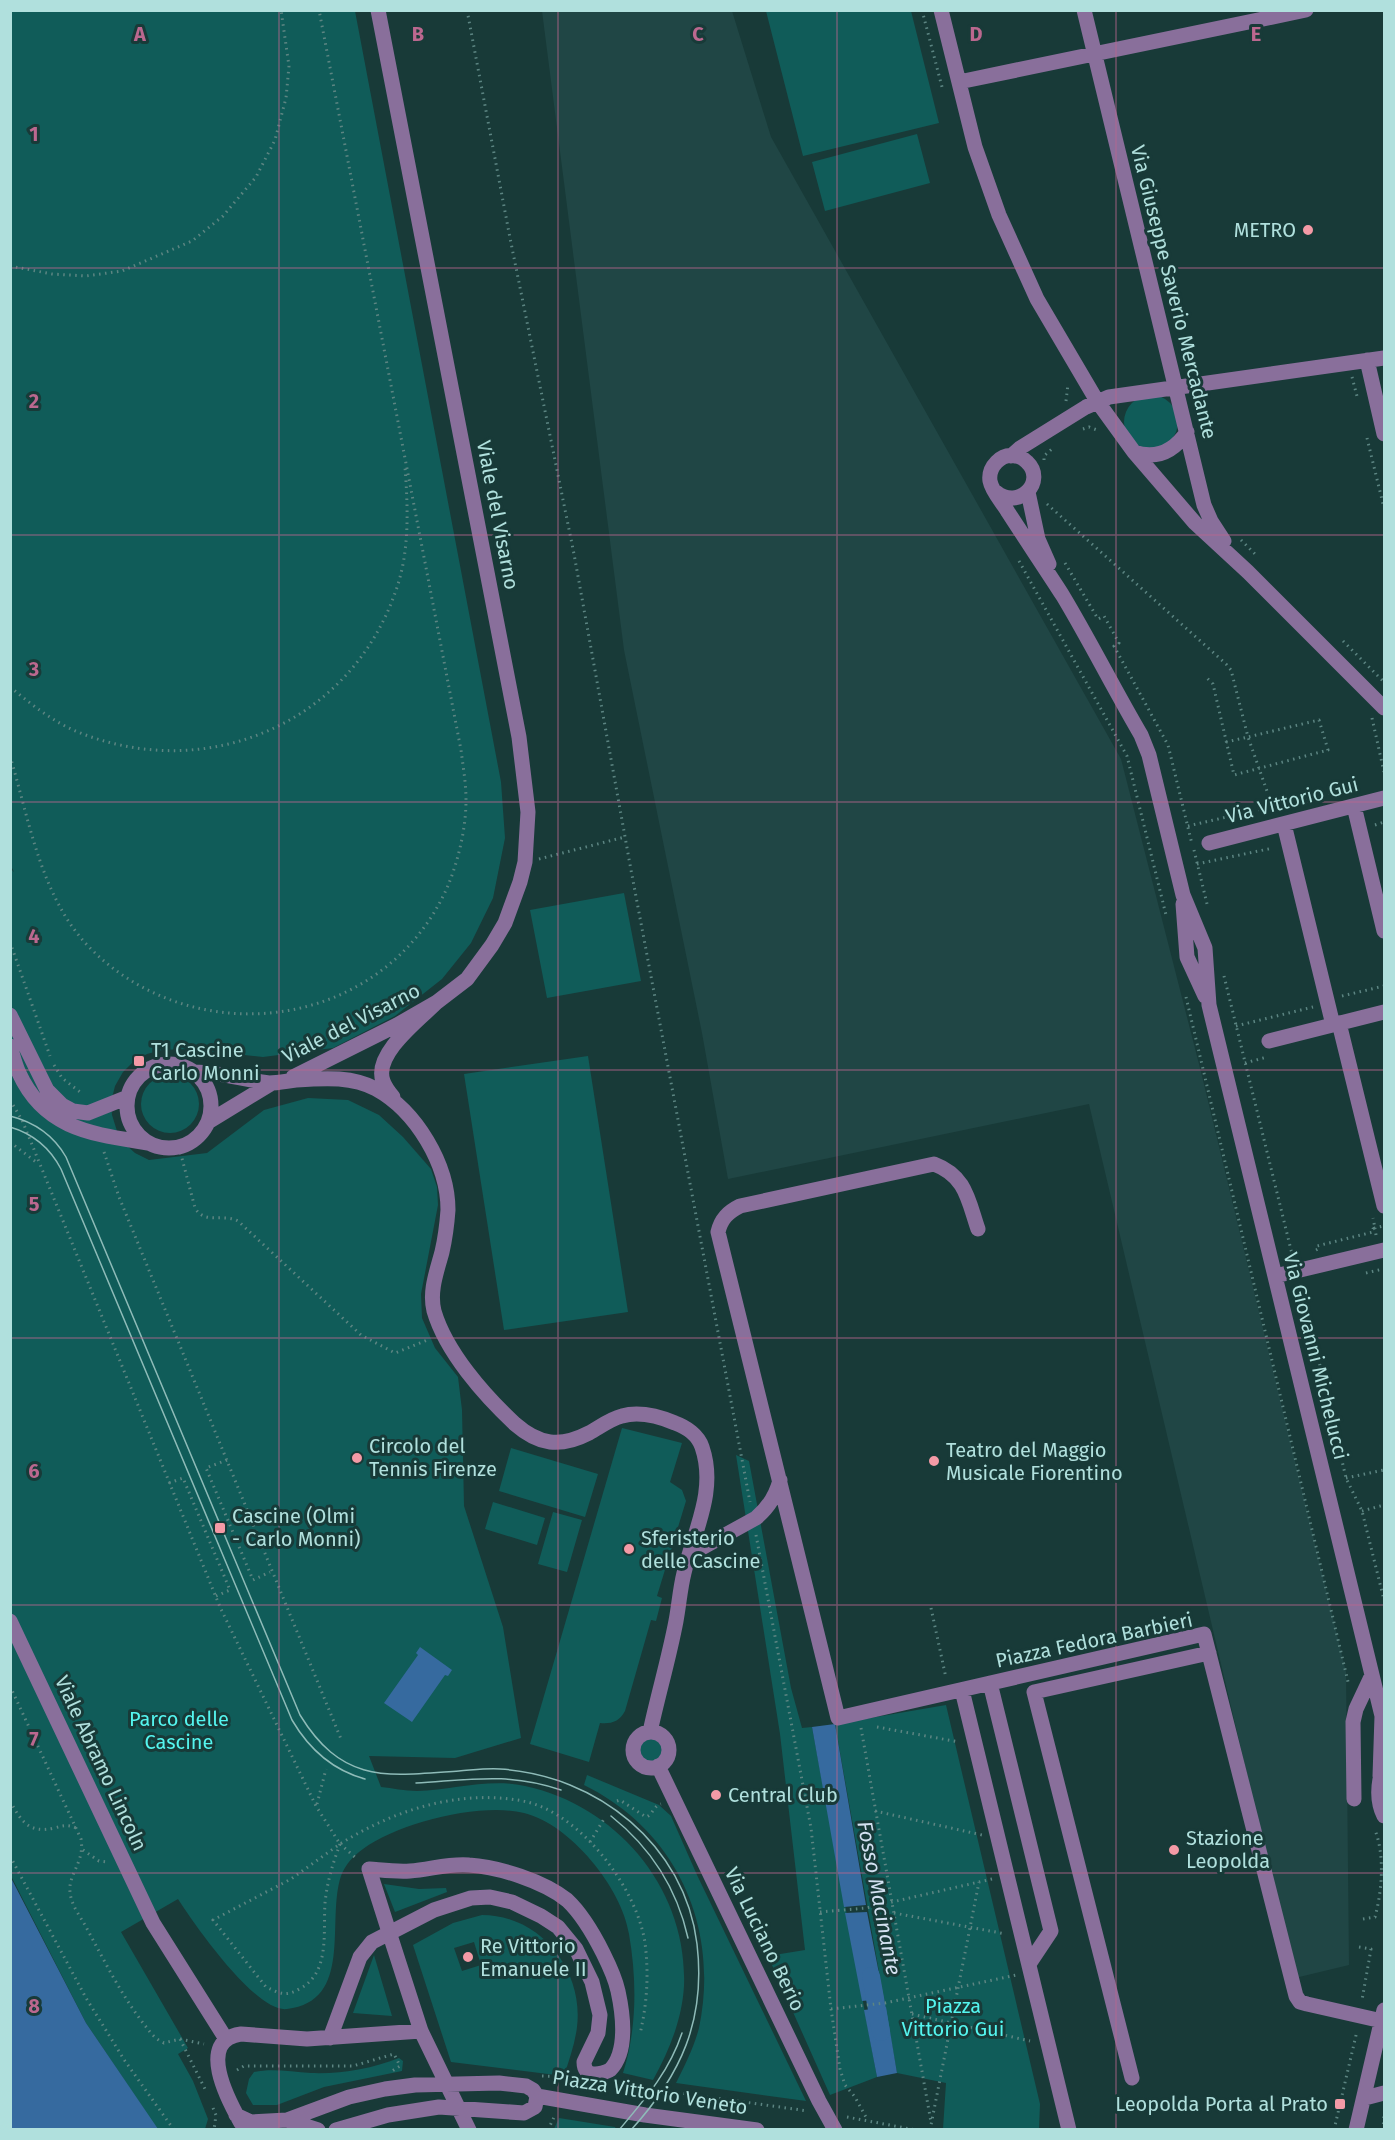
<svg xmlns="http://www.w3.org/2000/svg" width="1395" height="2140" font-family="'Fira Sans',sans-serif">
	<rect width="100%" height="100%" fill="#183a38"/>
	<path fill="#204645" d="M542,11H732L771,137L1121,759L1201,1072L1346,1672L1349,1965L1295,1978L1089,1104L728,1179L702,1033L624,650Z"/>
	<path fill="#105c59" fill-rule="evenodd" d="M11,11H355L501,782L505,838L493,898L471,943L442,979L395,1016L333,1048L263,1057L188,1049L162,1050L147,1054L134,1061L123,1072L115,1086L111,1102L112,1115L117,1131L125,1144L135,1153L149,1160L207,1153L264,1110L308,1098L348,1100L379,1115L403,1137L431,1169L437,1187L438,1205L421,1294L422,1318L435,1348L458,1377L462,1410L464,1506L503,1627L521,1738L455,1758L369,1756L381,1787C392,1788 405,1791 417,1791C453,1790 489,1778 525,1786C618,1806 688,1890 684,1986C682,2020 669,2051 653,2080L623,2073C637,2029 637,1980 629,1934C622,1888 570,1824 524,1813C481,1802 398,1823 363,1849C353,1856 345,1865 341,1876C326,1921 354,2001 287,2009C256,2013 194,1924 178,1899L121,1932L188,2048L178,2054L193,2081L208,2119L205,2129H155L144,2109L86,2023L11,1876L10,868L14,872L10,864Z
		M766,11H911L939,123L803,156Z
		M917,134L930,183L825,211L812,162Z
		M1124 422a27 27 0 1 1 54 0a27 27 0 1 1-54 0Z
		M624,893L641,981L547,998L530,910Z
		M588,1056L628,1312L504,1330L464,1074Z
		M141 1104a29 29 0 1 1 58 0a29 29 0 1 1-58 0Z
		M622,1428L682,1443L670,1482L682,1490L686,1501L657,1596L662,1598L656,1621L651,1620L625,1711C619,1722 611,1724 600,1723L589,1762L530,1744Z
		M511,1448L598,1474L585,1517L499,1491Z
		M736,1455L749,1461L791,1688L802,1728L812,1727L877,2077L830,2095L768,1956L805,1950L780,1734Z
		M493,1502L545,1518L537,1545L485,1529Z
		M553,1512L582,1520L567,1572L538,1564Z
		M946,1705L1040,2104L1039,2129H943L946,2083L897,2073L835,1724Z
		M636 1750a15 15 0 1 1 30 0a15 15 0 1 1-30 0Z
		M587,1775L659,1805L671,1816L697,1875L806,2101L676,2083C685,2065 694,2047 699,2028C720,1927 677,1831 584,1785Z
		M384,1884L419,1889L446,1888L447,1892L395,1912Z
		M482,1915C540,1915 584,1970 577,2027C575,2044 569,2060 564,2076L451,2062L413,1945L453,1923ZM474,1942L481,1965L462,1971L454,1948Z
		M374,1955L392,2016L353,2013Z
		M399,2058L403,2061L402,2071L324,2087L277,2105H253L246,2093L249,2079L254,2072C273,2068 291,2072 311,2073C342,2074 371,2069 399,2058Z
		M559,2118L615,2127L616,2129H554Z"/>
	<path fill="#366a9f" d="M420,1647L452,1670L448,1676L445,1675L412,1722L384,1703L418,1655L416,1653Z
		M835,1724L866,1905L844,1907L812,1727Z
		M10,1876L86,2023L158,2129H11Z
		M867,1912L884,1999L862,2001L845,1913Z
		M886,2007L897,2073L877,2077L864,2010Z"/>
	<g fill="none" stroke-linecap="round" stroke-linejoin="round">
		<path stroke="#366a9f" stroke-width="18" d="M871,1976L881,2032"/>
		<path stroke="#5c8582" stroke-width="3" stroke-dasharray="1.5 4.5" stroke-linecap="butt" d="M467,10L510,238L574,554L631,870L750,1502
			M922,10L942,87
			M10,266L52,274L86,276L122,271L192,241L223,216L256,177L275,140L286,98L289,66L281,10
			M1185,359L1200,367
			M1352,377L1358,400
			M1066,401L1068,384
			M1083,429L1089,427L1097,430
			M1367,438L1384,508
			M1044,460V456L1052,449
			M1047,504L1226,664L1231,670L1248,737L1319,720L1328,750L1234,775L1213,684L1207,678
			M1241,540L1257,556
			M1019,561L1127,756L1166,915
			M1065,563L1098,619L1104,616L1119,643L1114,646L1168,745L1192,844
			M1343,641L1384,682
			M10,687C31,704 53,722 78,732C206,784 349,724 395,593C410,553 408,509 405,467
			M1372,718L1384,772
			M1226,742L1248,737L1274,811
			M10,756C30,822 41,900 92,950C199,1055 384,1028 447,888C458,862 466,829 466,800C466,783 463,766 461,750L319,10
			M1375,825L1384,822
			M1188,826L1330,793
			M1194,850L1208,908
			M539,859L625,837
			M1197,864L1273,848
			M10,942L50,1056
			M1224,976L1292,1254
			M1342,996L1384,986
			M1186,997L1349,1686
			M1236,1026L1313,1007
			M1245,1063L1267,1057
			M54,1065L62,1078L80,1092
			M10,1100L22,1120L220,1607L316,1806L340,1844C394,1810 459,1789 523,1801C580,1812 637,1888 645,1943C649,1974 647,2004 640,2034
			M10,1142L36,1162
			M179,1147L195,1208C205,1225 223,1213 238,1221L361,1335L395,1353L430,1339
			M104,1152L119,1197L341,1739
			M1376,1235L1375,1228L1383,1226
			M1316,1250L1318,1249L1317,1246L1373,1232V1229L1375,1228L1373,1218
			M1366,1273L1383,1269
			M1302,1288L1346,1478L1362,1511L1384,1600
			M227,1460L206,1468L253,1580L270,1572
			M1346,1478L1384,1470
			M169,1483L183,1478L230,1590L216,1596
			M1362,1511L1384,1505
			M756,1535L811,1828L831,2009L840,2069L845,2085L855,2097L867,2119
			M931,1608L946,1678
			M10,1686L81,1839C85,1862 68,1874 70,1892C71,1904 79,1915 85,1925C104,1960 122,1997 147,2028C151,2034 157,2040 164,2043L180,2039L204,2044
			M877,1727L959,1742
			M861,1728L931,2122
			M10,1801C21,1821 29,1834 54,1828C63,1826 67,1824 76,1828
			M617,1801L620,1800L646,1817C653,1815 653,1806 661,1804
			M317,1804L326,1769
			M875,1811L982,1835
			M590,1842L604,1819
			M340,1844C333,1863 327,1882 325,1903C323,1932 330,1972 301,1988C286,1997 281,1994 266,1987L213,1920L291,1879Z
			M340,1844L357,1859
			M83,1850L99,1861L107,1862
			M10,1856L86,1998L125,2061L174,2130
			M820,1912L866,1908L992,1879
			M894,1913L1006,1934
			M1363,1919L1375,1917C1382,1891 1385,1856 1375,1830
			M1359,1947L1371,1949L1362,2000
			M831,2009L885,2003L1016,1975
			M912,2014L1030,2041
			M180,2039L206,2091
			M237,2070L244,2066H353L394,2054L400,2066L392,2071
			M542,2076L571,2077
			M624,2080L622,2083L645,2088L808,2111
			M213,2108L216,2115L214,2130
			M847,2117L916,2130
			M548,2130L555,2115
			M930,2130L979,1882
			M1334,2130L1357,2031
			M1383,2130L1384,2114"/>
		<path stroke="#896f9b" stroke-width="15" d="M378,10L519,737L528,812L525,862L520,882L505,923L492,945L467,979L437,1002
			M941,10L975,147L999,215L1037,299L1097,401L1134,452L1195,523L1248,572L1384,708
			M1084,10L1204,505L1211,521L1224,541
			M959,82L1306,10
			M1367,360L1384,434
			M1134,452C1157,460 1174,451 1187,432
			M1011,456L1020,448L1086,407L1109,397L1384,358
			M996,492C1019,511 1047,481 1027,462C1024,459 1019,456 1015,456C1001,453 988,467 990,481C992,492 1003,503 1008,512C1026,540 1045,568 1063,596C1090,641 1114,689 1141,735L1149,755L1183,895L1205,948L1209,1005L1382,1716L1380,1776
			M1028,492L1038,539L1049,564
			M1354,806L1384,931
			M1284,824L1333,1025
			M1209,843L1384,798
			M1183,904L1187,957L1205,996
			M10,1015L47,1090L62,1105L73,1111L88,1113L128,1097
			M1339,1023L1384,1206
			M1269,1041L1384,1012
			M10,1046C13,1055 15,1065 19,1073C45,1130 93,1134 148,1143
			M127 1106a42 42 0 1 1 84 0a42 42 0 1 1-84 0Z
			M195,1072C220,1072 244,1080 269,1083C278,1083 287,1081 296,1080C310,1079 325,1078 339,1079C352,1080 365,1083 376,1089C416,1111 448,1164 448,1210C447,1224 445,1239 442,1252C437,1271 429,1291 434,1311C446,1352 484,1395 515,1424C539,1445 560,1448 589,1433C600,1427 610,1419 622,1416C640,1411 658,1416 675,1423C686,1427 698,1435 702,1447C717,1491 694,1531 684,1573C680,1589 679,1605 676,1621C669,1658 658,1695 650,1732
			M293,1077L397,1025L437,1002C420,1019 373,1054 383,1081C385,1087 389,1092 393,1097
			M208,1122L272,1083
			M978,1229C968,1200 966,1176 934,1164L740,1206C728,1212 721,1219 718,1232L838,1718L1204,1634L1296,1996L1300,2002L1307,2004L1382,2021
			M1275,1276L1384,1250
			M689,1555L756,1518C768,1508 776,1496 780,1480
			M10,1621L153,1923L226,2039
			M990,1683L1051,1931L1029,1964
			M962,1690L1069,2130
			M633 1750a18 18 0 1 1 36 0a18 18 0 1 1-36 0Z
			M658,1766L819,2101L835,2130
			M1383,1767C1378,1783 1376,1800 1384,1816
			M1354,1799L1353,1722L1356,1709L1372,1675
			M330,2038L360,1957L372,1942L434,1910L471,1898L490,1897L512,1902L541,1916L558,1927L576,1949L592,1982L600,2015L598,2033L584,2062C584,2078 599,2075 610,2070C628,2052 623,2014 618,1991C615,1977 609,1965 603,1953C594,1935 582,1914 567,1900C543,1881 499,1867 469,1865C449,1863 429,1870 410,1871C396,1872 382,1870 369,1869L389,1932L421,2031L469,2130
			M1132,2078L1034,1692L1209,1653
			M537,2096L645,2115L757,2130
			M1365,2098L1384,2093
			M236,2115L251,2122L287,2120L349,2097L385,2089L415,2085L499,2083L526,2086L533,2090L537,2096L535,2107L524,2113L439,2107L388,2115L336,2130
			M287,2120L318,2130
			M241,2123C228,2100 196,2040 241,2034L307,2039L421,2031
			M1356,2130L1384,2010"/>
		<path stroke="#8ebbb8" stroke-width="1.5" d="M10,1116C34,1122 54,1136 66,1157L300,1715C343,1785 388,1776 459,1771C473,1770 487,1768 500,1769C597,1775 685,1845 697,1944C706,2020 681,2075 631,2130
			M10,1127C34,1134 50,1148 61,1169L292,1720C309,1749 332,1770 365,1779
			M416,1783C469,1780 508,1772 561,1790
			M611,1816C650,1847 677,1889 688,1938
			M619,2130C645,2099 669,2072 682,2033"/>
	</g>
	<path fill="none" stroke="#bb688f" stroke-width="1.5" stroke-opacity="0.55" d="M279,10V2130M558,10V2130M837,10V2130M1116,10V2130M10,268H1384M10,535H1384M10,802H1384M10,1070H1384M10,1338H1384M10,1605H1384M10,1873H1384"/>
	<g fill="#f49aa6" stroke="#183a38" stroke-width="2">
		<circle cx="1308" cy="230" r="6"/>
		<rect x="133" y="1055" width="12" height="12" rx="3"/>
		<circle cx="357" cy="1458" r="6"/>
		<circle cx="934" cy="1461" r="6"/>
		<rect x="214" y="1522" width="12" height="12" rx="3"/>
		<circle cx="629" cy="1549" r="6"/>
		<circle cx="716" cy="1795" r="6"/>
		<circle cx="1174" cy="1850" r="6"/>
		<circle cx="468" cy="1957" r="6"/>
		<rect x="1334" y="2098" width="12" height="12" rx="3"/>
	</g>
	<g text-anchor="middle" stroke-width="6" stroke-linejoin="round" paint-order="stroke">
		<g font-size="20" fill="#b0e0dd" stroke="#183a38" text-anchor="start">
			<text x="1296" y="237" text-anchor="end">METRO</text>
			<text x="151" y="1057">T1 Cascine<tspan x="151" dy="23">Carlo Monni</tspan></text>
			<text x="369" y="1453">Circolo del<tspan x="369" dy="23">Tennis Firenze</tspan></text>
			<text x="946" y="1457">Teatro del Maggio<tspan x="946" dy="23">Musicale Fiorentino</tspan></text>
			<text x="232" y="1523">Cascine (Olmi<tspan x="232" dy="23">- Carlo Monni)</tspan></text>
			<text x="641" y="1545">Sferisterio<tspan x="641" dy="23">delle Cascine</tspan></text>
			<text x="728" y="1802">Central Club</text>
			<text x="1186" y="1845">Stazione<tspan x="1186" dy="23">Leopolda</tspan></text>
			<text x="480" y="1953">Re Vittorio<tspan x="480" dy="23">Emanuele II</tspan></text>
			<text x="1328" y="2111" text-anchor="end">Leopolda Porta al Prato</text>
		</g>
		<g font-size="20" fill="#b0e0dd" stroke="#183a38">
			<text transform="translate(1174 292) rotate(76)" y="7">Via Giuseppe Saverio Mercadante</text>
			<text transform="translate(498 515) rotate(79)" y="7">Viale del Visarno</text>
			<text transform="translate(1292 800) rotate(-14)" y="7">Via Vittorio Gui</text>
			<text transform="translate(351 1023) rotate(-27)" y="7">Viale del Visarno</text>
			<text transform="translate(1316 1356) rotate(76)" y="7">Via Giovanni Michelucci</text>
			<text transform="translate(1094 1640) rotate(-12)" y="7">Piazza Fedora Barbieri</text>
			<text transform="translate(101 1763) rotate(65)" y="7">Viale Abramo Lincoln</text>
			<text transform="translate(765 1939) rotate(64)" y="7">Via Luciano Berio</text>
			<text transform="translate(650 2092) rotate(9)" y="7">Piazza Vittorio Veneto</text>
		</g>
		<g font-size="20" fill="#54f5ef" stroke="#183a38">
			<text x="179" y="1726">Parco delle<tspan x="179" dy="23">Cascine</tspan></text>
			<text x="953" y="2013">Piazza<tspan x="953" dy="23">Vittorio Gui</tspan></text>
		</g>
		<g font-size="21" font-style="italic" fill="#d3e1f1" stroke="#183a38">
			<text transform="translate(879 1898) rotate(79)" y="7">Fosso Macinante</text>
		</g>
	</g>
	<g font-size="20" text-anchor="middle" font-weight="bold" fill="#bb688f" stroke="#183a38" stroke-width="6" stroke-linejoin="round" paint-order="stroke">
		<text x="140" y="41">A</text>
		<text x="418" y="41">B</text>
		<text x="698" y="41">C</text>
		<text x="976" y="41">D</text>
		<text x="1256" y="41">E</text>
		<text x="34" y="141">1</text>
		<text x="34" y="408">2</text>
		<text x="34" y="676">3</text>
		<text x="34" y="943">4</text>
		<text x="34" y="1211">5</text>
		<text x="34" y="1478">6</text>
		<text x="34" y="1746">7</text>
		<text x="34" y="2013">8</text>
	</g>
	<rect width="1395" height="2140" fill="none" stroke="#b0e0dd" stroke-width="24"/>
</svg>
